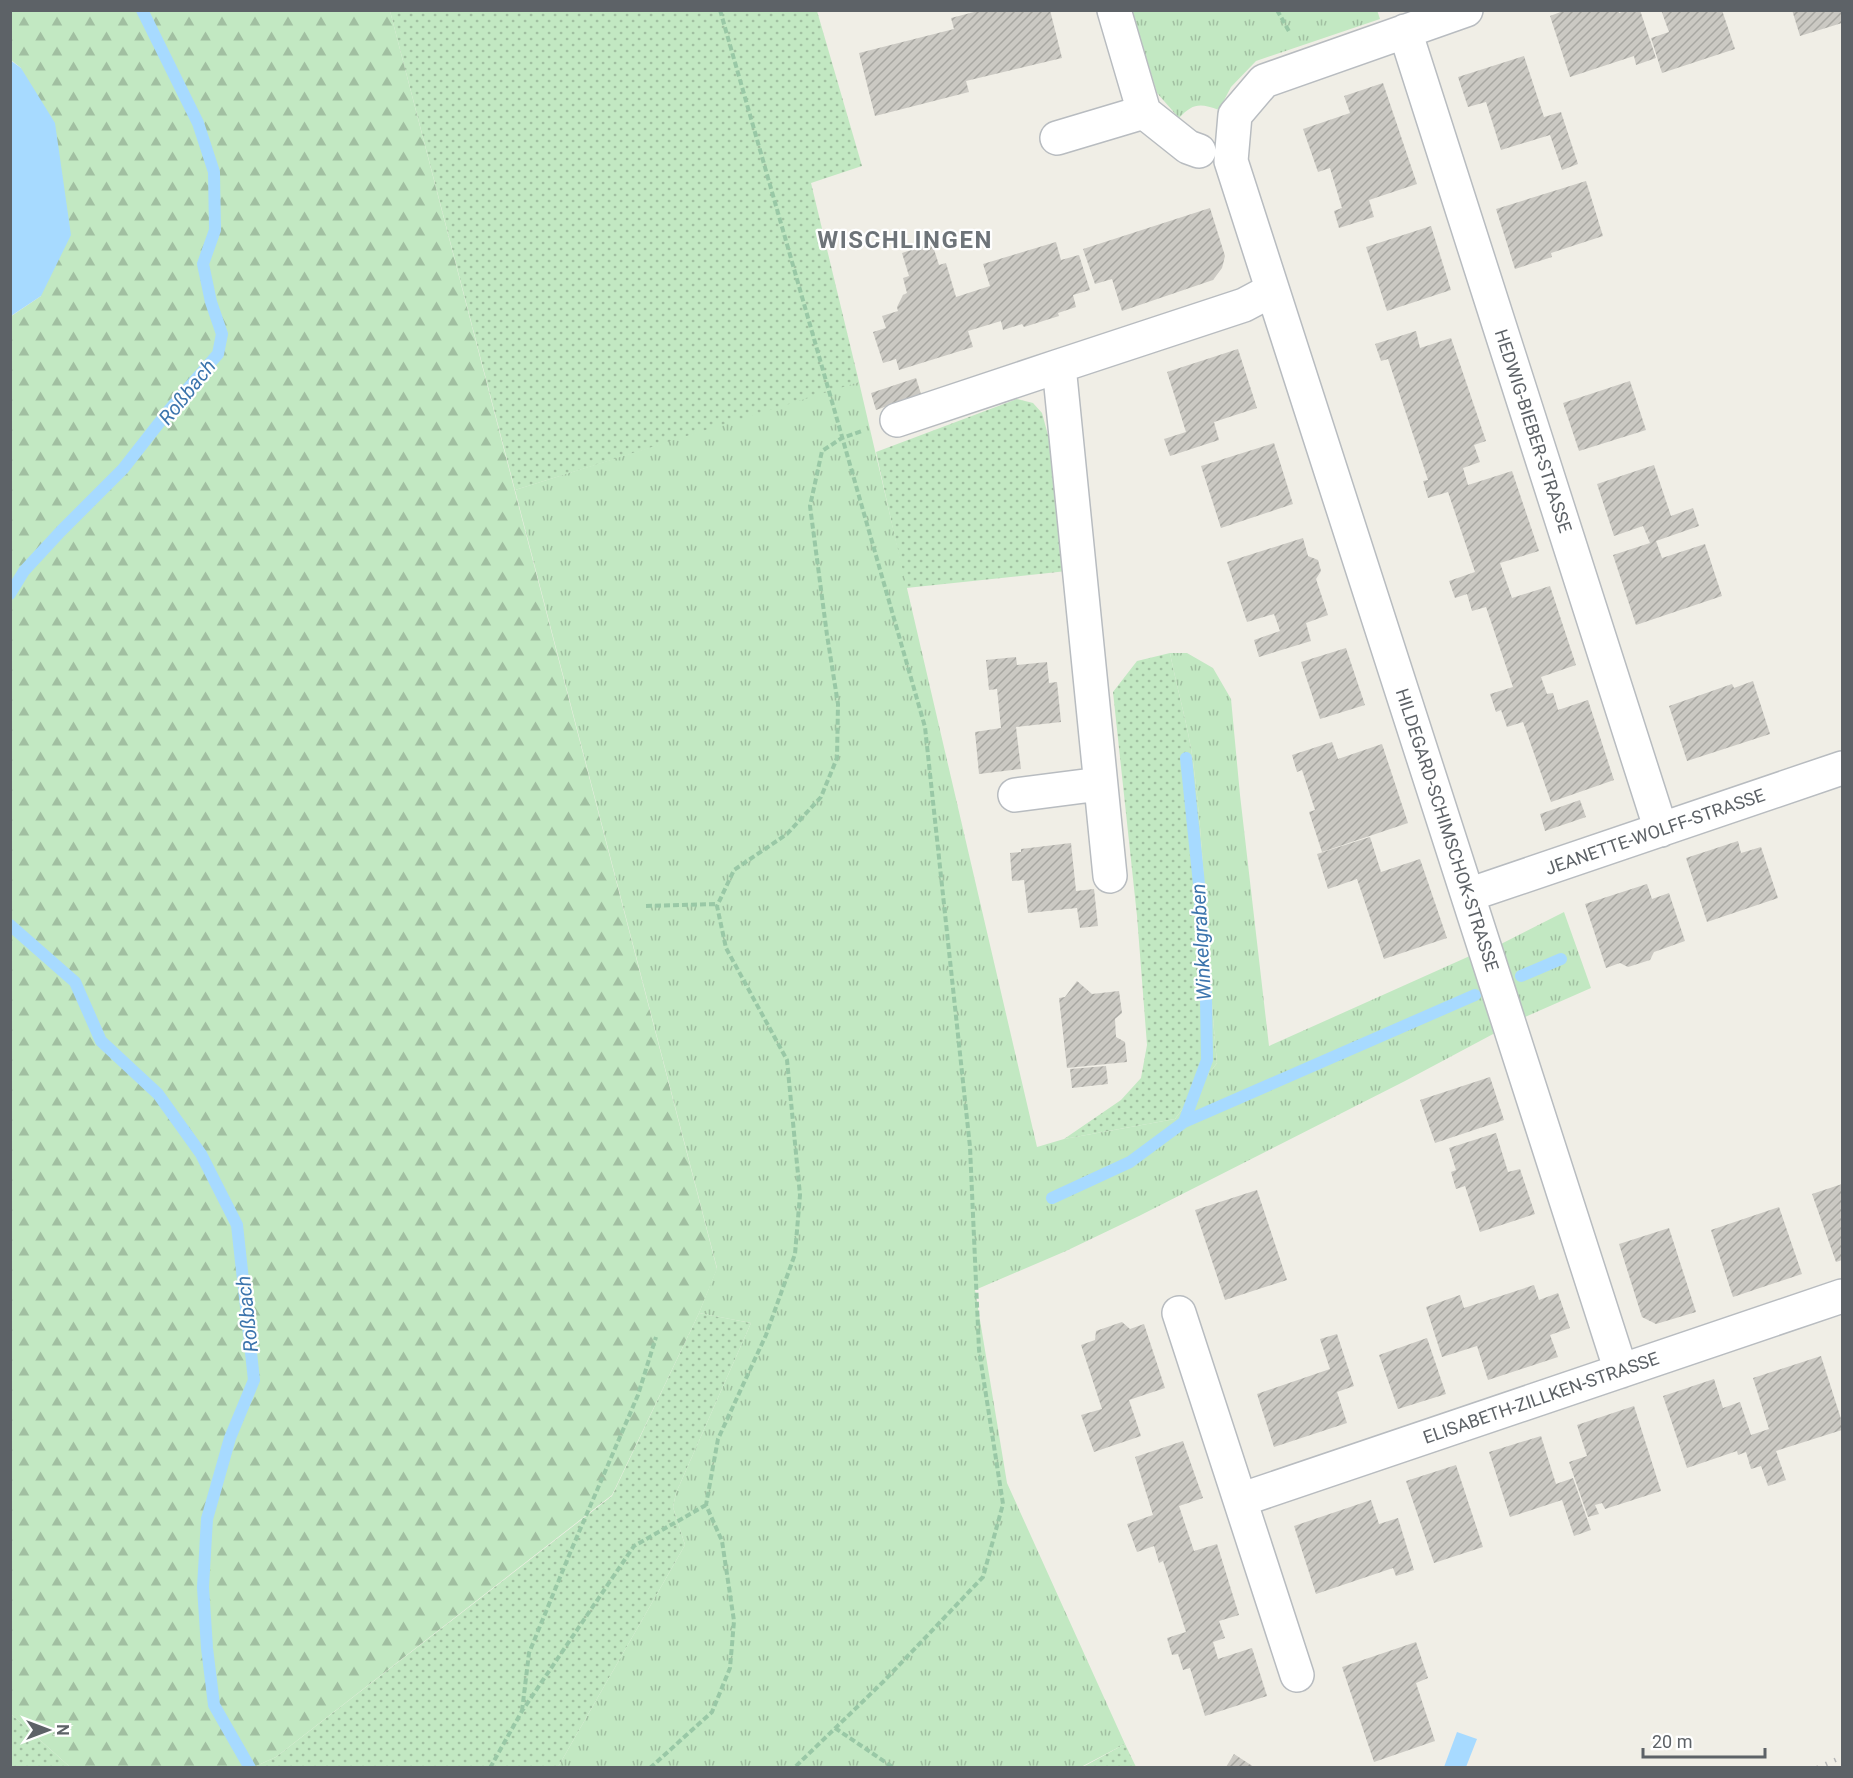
<svg xmlns="http://www.w3.org/2000/svg" width="1853" height="1778" font-family="Roboto,sans-serif">
	<defs>
		<pattern id="grass-dots" width="8" height="8" patternUnits="userSpaceOnUse" patternTransform="scale(1.5)"><rect width="8" height="8" fill="#c2e8c2"/><path d="M2 2h.1M6 6h.1" fill="none" stroke="#a1bfa1" stroke-width="1.8" stroke-linecap="round"/></pattern>
		<pattern id="forest-firs" width="22" height="20" patternUnits="userSpaceOnUse" patternTransform="scale(1.5)"><rect width="22" height="20" fill="#c2e8c2"/><path d="M5 1l3.5 6h-7zM16 11l3.5 6h-7z" fill="#a1bfa1"/></pattern>
		<pattern id="park-tufts" width="24" height="20" patternUnits="userSpaceOnUse" patternTransform="scale(1.5)"><rect width="24" height="20" fill="#c2e8c2"/><path d="M3 7l-1-3M5 7V3M7 7l1-3M15 17l-1-3M17 17v-4M19 17l1-3" fill="none" stroke="#a1bfa1"/></pattern>
		<pattern id="building-hatch" width="6" height="6" patternUnits="userSpaceOnUse" patternTransform="scale(1.5)"><rect width="6" height="6" fill="#cbc9c3"/><path d="M-1 1l2-2M0 6l6-6M5 7l2-2" fill="none" stroke="#a8a7a2"/></pattern>
	</defs>
	<rect width="100%" height="100%" fill="#f0eee6"/>
	<path fill="url(#grass-dots)" d="M390,11H817L862,166L811,183L859,382L831,392L515,490Z
		M1017,399L1033,403L1042,413L1055,461L1067,571L906,588L876,452Z
		M1170,653C1177,689 1188,725 1193,761C1206,861 1207,962 1217,1063L1175,1119L1064,1139L1121,1100L1141,1078L1147,1045L1137,916L1113,692L1137,661Z
		M699,1313L751,1323L676,1493L673,1507L685,1545L558,1767L252,1768L276,1757L612,1496Z
		M11,1714L70,1767H11Z
		M1125,1744L1136,1767L1081,1768Z"/>
	<path fill="url(#forest-firs)" d="M11,11H390L717,1269L699,1313L612,1495L276,1757L252,1768L70,1767L11,1714L10,317L41,296L21,68L11,60Z"/>
	<path fill="url(#park-tufts)" d="M1377,10L1380,19L1256,61L1231,87L1219,110C1200,103 1193,103 1179,118L1157,93L1132,11Z
		M859,382L1037,1147L1064,1139L1175,1119L1217,1063C1207,962 1206,861 1193,761C1188,725 1177,689 1170,653H1187L1213,668L1231,699L1240,795L1269,1046L1472,955L1501,944L1564,912L1591,988L1525,1017L1405,1081L1139,1216L1066,1251L975,1290L1007,1483L1125,1744L1081,1767H558L685,1545L673,1507L676,1493L751,1323L699,1313L717,1268L515,490Z"/>
	<path fill="#a7daff" d="M10,60L21,68L55,123L71,235L41,296L11,316Z
		M1457,1732L1477,1739L1466,1767H1444Z"/>
	<g fill="none" stroke-linecap="round" stroke-linejoin="round">
		<path stroke="#a7daff" stroke-width="12" d="M10,594L24,571L61,531L123,469L170,409L218,354L222,334L211,302L203,264L215,230L214,172L198,123L142,10
			M10,925L75,982L101,1041L158,1094L201,1154L237,1225L254,1380L230,1438L207,1519L203,1587L207,1648L214,1705L250,1768
			M1521,976L1561,959
			M1184,1122L1207,1060L1206,998L1199,884L1186,758
			M1052,1198L1130,1162L1184,1122L1475,995"/>
	</g>
	<path fill="url(#building-hatch)" d="M982,10H1050L1062,58L966,81L969,92L875,116L859,53L954,29L951,18Z
		M1566,10H1619V13L1627,10H1640L1656,58L1636,65L1634,56L1570,77L1550,16Z
		M1661,10H1722L1735,49L1662,73L1651,38L1669,32Z
		M1792,10H1842V23L1800,36Z
		M1524,56L1544,117L1561,112L1578,164L1562,170L1550,135L1501,150L1486,102L1468,107L1458,77Z
		M1383,83L1417,184L1369,200L1374,217L1339,228L1334,211L1342,208L1330,168L1318,172L1303,129L1350,113L1344,96Z
		M1586,181L1603,236L1551,253L1552,257L1515,269L1496,209Z
		M1210,208L1225,256L1222,268L1213,280L1122,311L1112,279L1095,284L1083,249Z
		M1431,226L1451,290L1387,311L1366,247Z
		M1056,242L1061,260L1079,255L1090,290L1073,295L1076,307L1058,313L1059,316L1024,327L1022,324L1003,330L1001,321L968,331L973,347L899,370L896,359L883,363L873,332L886,328L882,316L898,311L897,307L903,295L907,293L903,278L909,276L902,253L932,243L939,265L946,263L956,297L990,286L983,264Z
		M1416,331L1420,348L1451,338L1463,373L1486,441L1474,445L1480,462L1463,468L1468,485L1512,471L1539,551L1500,563L1512,598L1550,586L1576,665L1541,677L1547,694L1553,693L1558,710L1588,700L1614,780L1551,802L1523,722L1507,727L1501,710L1496,712L1490,694L1513,687L1486,607L1472,611L1467,594L1455,598L1449,581L1475,572L1448,492L1428,498L1423,481L1428,480L1388,359L1381,361L1375,344Z
		M1238,349L1257,408L1214,422L1219,440L1170,456L1164,439L1186,432L1167,372Z
		M916,378L921,394L876,410L871,393Z
		M1630,381L1646,430L1579,451L1563,403Z
		M1274,443L1293,504L1221,528L1201,466Z
		M1654,465L1671,516L1693,508L1699,526L1656,541L1662,558L1705,544L1722,596L1636,625L1613,555L1650,543L1643,526L1614,536L1597,484Z
		M1303,538L1308,556L1318,560L1321,571L1316,579L1328,615L1306,623L1311,641L1259,657L1254,640L1280,631L1274,614L1247,622L1227,562Z
		M1346,648L1365,705L1320,719L1301,662Z
		M1016,657L1017,665L1047,662L1049,683L1057,682L1061,722L1016,727L1021,769L979,774L975,732L1001,728L997,689L989,690L986,660Z
		M1753,681L1770,734L1687,761L1669,706L1732,684L1734,688Z
		M1332,742L1338,759L1382,744L1408,823L1322,852L1309,812L1315,810L1302,770L1297,772L1292,755Z
		M1580,800L1586,817L1545,831L1540,814Z
		M1370,837L1381,872L1420,859L1447,938L1384,959L1357,879L1328,889L1317,854Z
		M1738,841L1741,853L1761,847L1778,898L1707,922L1686,858Z
		M1071,843L1076,891L1094,889L1098,926L1080,928L1077,908L1028,913L1024,880L1012,881L1010,853L1021,852V849Z
		M1647,884L1652,899L1669,893L1685,941L1654,952L1650,960L1628,967L1620,963L1606,968L1585,904Z
		M1077,981L1092,994L1119,991L1122,1013L1115,1019L1116,1037L1125,1042L1127,1062L1067,1068L1059,998L1065,997Z
		M1106,1066L1108,1084L1072,1088L1070,1069Z
		M1490,1077L1504,1120L1435,1143L1420,1100Z
		M1496,1133L1508,1172L1520,1169L1535,1214L1480,1232L1465,1186L1456,1189L1451,1172L1456,1170L1449,1148Z
		M1842,1184V1260L1836,1262L1812,1194Z
		M1257,1190L1287,1280L1225,1300L1195,1210Z
		M1779,1207L1802,1274L1733,1297L1711,1230Z
		M1669,1228L1696,1312L1656,1324L1642,1317L1619,1244Z
		M1534,1285L1539,1300L1558,1293L1570,1328L1550,1335L1558,1357L1488,1380L1477,1346L1442,1357L1426,1307L1460,1295L1464,1308Z
		M1122,1322L1130,1329L1144,1324L1165,1388L1129,1400L1141,1436L1094,1452L1081,1415L1102,1409L1081,1345L1095,1340L1096,1331Z
		M1337,1334L1354,1386L1337,1392L1347,1423L1274,1447L1257,1394L1330,1369L1320,1339Z
		M1427,1338L1446,1394L1398,1409L1379,1355Z
		M1821,1356L1842,1422V1430L1776,1451L1786,1480L1768,1486L1761,1466L1751,1469L1746,1452L1738,1455L1737,1451L1687,1468L1663,1396L1714,1379L1723,1408L1740,1402L1751,1435L1769,1429L1753,1378Z
		M1634,1406L1661,1491L1605,1509L1602,1503L1595,1505L1599,1514L1588,1517L1569,1462L1587,1456L1577,1425Z
		M1541,1436L1556,1484L1573,1478L1591,1530L1574,1536L1562,1500L1510,1517L1489,1452Z
		M1183,1441L1203,1498L1179,1506L1194,1551L1217,1544L1239,1615L1219,1621L1225,1638L1213,1642L1218,1659L1252,1648L1267,1696L1205,1716L1190,1668L1183,1670L1178,1654L1172,1655L1167,1638L1186,1632L1163,1561L1159,1563L1154,1546L1137,1552L1127,1524L1153,1515L1135,1457Z
		M1456,1465L1483,1547L1434,1563L1406,1481Z
		M1371,1500L1379,1524L1398,1518L1414,1570L1396,1576L1393,1568L1316,1594L1294,1526Z
		M1416,1642L1428,1678L1416,1683L1435,1741L1374,1762L1342,1667Z
		M1234,1754L1254,1767H1226Z"/>
	<g fill="none" stroke-linecap="round" stroke-linejoin="round">
		<defs>
			<path id="minor" d="M1466,10L1264,81L1235,115L1231,161L1621,1371
				M1405,31L1661,830
				M1144,112L1188,147L1199,151
				M1057,138L1144,112L1114,10
				M897,420L1059,366
				M1015,795L1100,784
				M1110,876L1059,366L1244,305L1272,290
				M1468,895L1842,768
				M1179,1313L1297,1675
				M1240,1500L1842,1296"/>
		</defs>
		<use href="#minor" stroke="#b8bcc0" stroke-width="36"/>
		<path stroke="#99c8a6" stroke-width="4" stroke-dasharray="6 3" stroke-linecap="butt" d="M720,10L925,727L970,1147L979,1350L1003,1504L983,1577L884,1681L794,1768
			M1277,10L1290,33
			M646,906L717,904
			M522,1711L529,1653L570,1553L638,1395L656,1337
			M835,1728L894,1768
			M490,1768L522,1711L634,1546L706,1505
			M650,1768L712,1712L730,1668L734,1621L722,1541L706,1505L718,1439L766,1335L795,1254L800,1195L787,1060L726,948L717,906L734,870L787,834L821,797L837,758L838,704L827,635L810,506L822,451L842,438L862,431"/>
		<use href="#minor" stroke="#fff" stroke-width="33"/>
		<path stroke="#b5b6b7" stroke-width="4.5" stroke-dasharray="1.5 8" stroke-linecap="butt" d="M1817,1768L1842,1757"/>
	</g>
	<g text-anchor="middle" stroke-width="4.5" stroke-linejoin="round" paint-order="stroke">
		<g font-size="18" fill="#5d6267" stroke="#fff">
			<text transform="translate(1533 431) rotate(72)" y="6">HEDWIG-BIEBER-STRASSE</text>
			<text transform="translate(1447 830) rotate(72)" y="6">HILDEGARD-SCHIMSCHOK-STRASSE</text>
			<text transform="translate(1655 832) rotate(-19)" y="6">JEANETTE-WOLFF-STRASSE</text>
			<text transform="translate(1541 1398) rotate(-19)" y="6">ELISABETH-ZILLKEN-STRASSE</text>
		</g>
		<g font-size="20" font-style="italic" fill="#3c75ad" stroke="#fff">
			<text transform="translate(187 392) rotate(-51)" y="7">Roßbach</text>
			<text transform="translate(1201 942) rotate(-93)" y="7">Winkelgraben</text>
			<text transform="translate(247 1314) rotate(-96)" y="7">Roßbach</text>
		</g>
		<g font-size="24" font-weight="bold" letter-spacing="1.5" fill="#6e7479" stroke="#fff">
			<text x="905" y="248">WISCHLINGEN</text>
		</g>
	</g>
	<rect width="1853" height="1778" fill="none" stroke="#5d6267" stroke-width="24"/>
	<g transform="translate(48 1730) rotate(90)" stroke="#ffffff" stroke-width="4.5" paint-order="stroke">
	<path d="M0-4.5L10 22L0 15L-10 22Z" fill="#5d6267"/>
	<text y="-9" font-size="16" font-weight="bold" text-anchor="middle" fill="#5d6267">N</text>
	</g>
	<path d="M1643 1748v9h122v-9" fill="none" stroke="#5d6267" stroke-width="3"/>
	<text x="1652" y="1748" font-size="18" fill="#5d6267" stroke="#ffffff" stroke-width="4.5" paint-order="stroke">20 m</text>
</svg>
